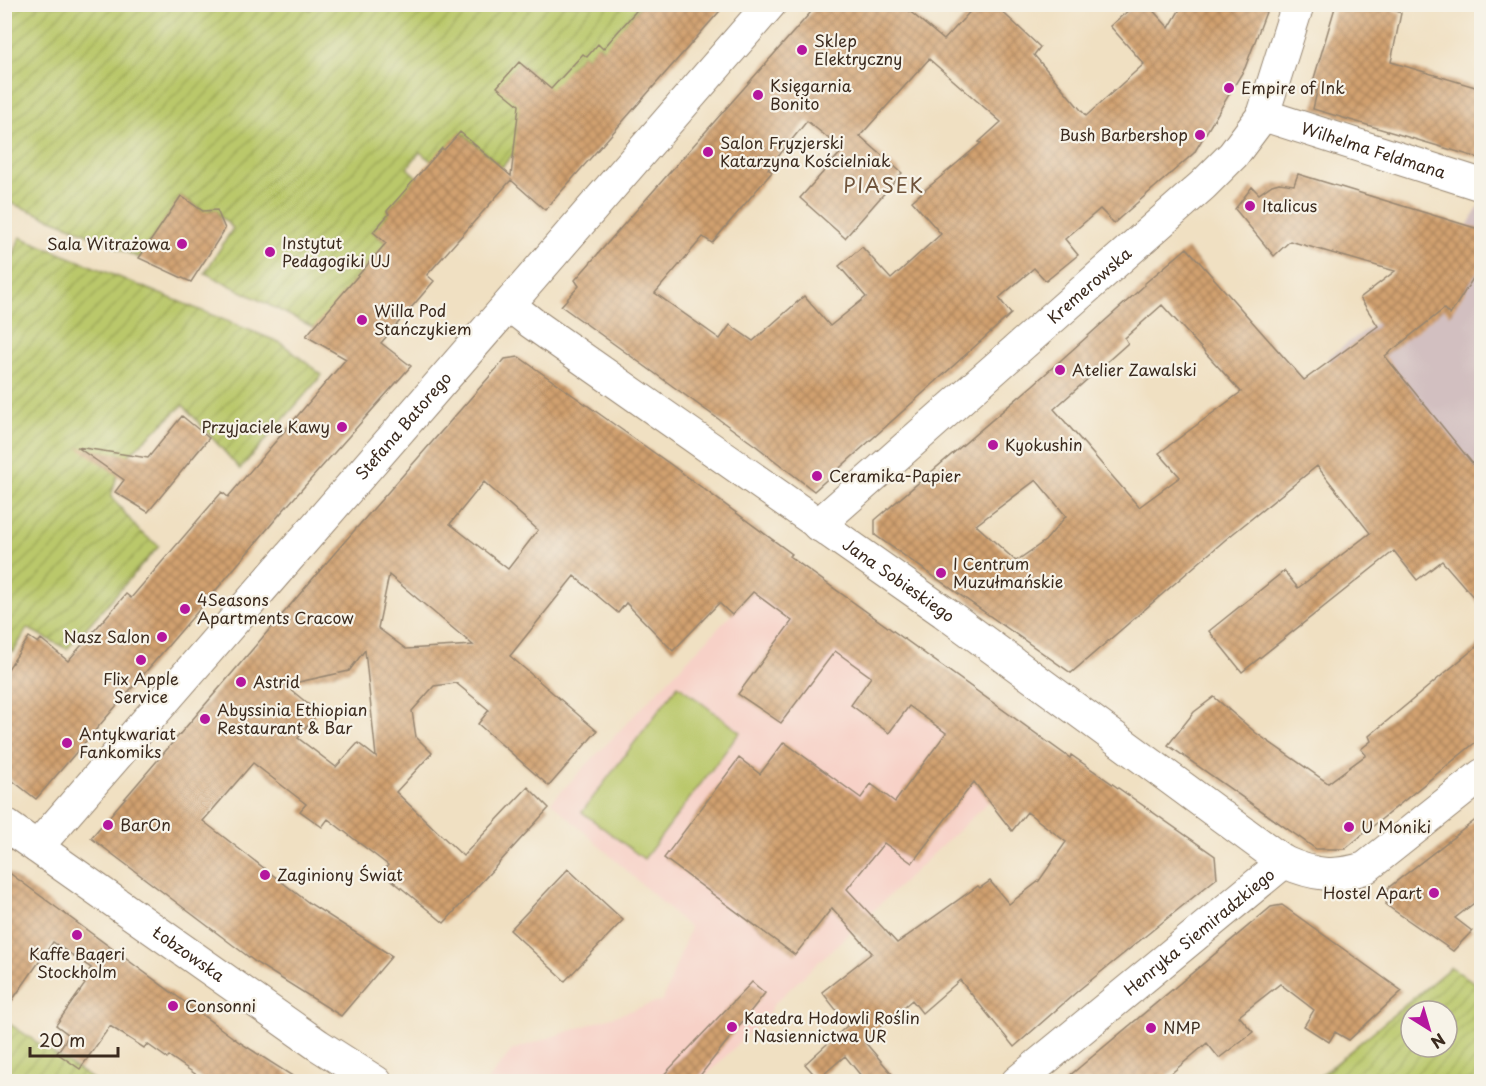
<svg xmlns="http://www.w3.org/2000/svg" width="1486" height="1086" font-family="'Playpen Sans',sans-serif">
	<defs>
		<pattern id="garden-furrows" width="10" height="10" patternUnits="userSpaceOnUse" patternTransform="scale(1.5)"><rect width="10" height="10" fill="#bac86a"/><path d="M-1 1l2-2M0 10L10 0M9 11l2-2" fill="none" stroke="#98a357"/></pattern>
		<pattern id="building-cross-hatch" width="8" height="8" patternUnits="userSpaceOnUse" patternTransform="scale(1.5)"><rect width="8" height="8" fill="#d1a170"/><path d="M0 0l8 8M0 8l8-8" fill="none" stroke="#ab835b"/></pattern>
	</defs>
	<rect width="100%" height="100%" fill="#f7f3e8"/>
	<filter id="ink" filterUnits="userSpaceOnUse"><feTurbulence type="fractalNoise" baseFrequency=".0167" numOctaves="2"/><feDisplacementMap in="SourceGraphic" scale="12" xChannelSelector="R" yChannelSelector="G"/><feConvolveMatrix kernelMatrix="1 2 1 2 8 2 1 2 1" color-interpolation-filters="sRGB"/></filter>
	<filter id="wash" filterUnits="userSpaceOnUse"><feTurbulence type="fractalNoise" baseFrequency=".008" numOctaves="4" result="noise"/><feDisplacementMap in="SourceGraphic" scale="24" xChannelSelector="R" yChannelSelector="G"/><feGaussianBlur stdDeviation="1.35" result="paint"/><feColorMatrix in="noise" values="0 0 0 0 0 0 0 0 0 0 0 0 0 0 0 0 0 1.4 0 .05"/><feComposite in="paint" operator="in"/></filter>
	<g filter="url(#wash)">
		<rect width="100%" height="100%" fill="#f0e0c2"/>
		<path fill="#f7d1c7" d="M753,592L1050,744L774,1004L769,1013L701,1081L487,1082L512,1050L663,1000L690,928L551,802Z"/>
		<path fill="#d2bfc0" d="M1481,203V549L1327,358L1434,281Z"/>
		<path fill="url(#garden-furrows)" stroke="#7a7944" stroke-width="1.5" fill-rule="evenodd" d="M301,4L310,10L314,4L642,5L604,49L598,45L587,57L583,54L569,69L578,77C560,89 518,109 516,130L526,139L502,167L461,132L444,150L431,161L420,152L407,168L417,177L387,211L389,214L373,232L389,246C361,270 338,298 317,329L205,273L233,228L220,216L217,210H211L207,213L181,196L139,258L72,227L5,201L4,5ZM519,62L530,71L498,87Z
			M20,237L281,343L322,375L240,469L183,405L121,462L111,496L139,531L159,546L67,649L27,628L14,652L5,648L4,281Z
			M1451,967L1481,987V1081H1314ZM1411,1011H1447V1047H1411Z
			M4,1021H5L95,1081H5Z"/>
		<path fill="#bac86a" stroke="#7a7944" stroke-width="1.5" d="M678,685L740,732L644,859L582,812Z"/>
		<g id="blocks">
			<path fill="url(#building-cross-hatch)" fill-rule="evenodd" d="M642,4H726L545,210L511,180L427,275L434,281L381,343L411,366L280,514L211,596L36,799L4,774V675L29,637L38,643L41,639L68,661L126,594L131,598L222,492L228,497L299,414L346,359L306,336L386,243L373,232L389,214L387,211L442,148L444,150L460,132L511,176L519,105L497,87L519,62L551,89L583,54L587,57L598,44L603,49Z
				M818,4H901L944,40L977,4H994L1040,47L1034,55L1086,116L1144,64L1110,26L1136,4H1147L1169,28L1183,4H1269L1245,68L1194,153L1114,223L1100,209L1065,239L1078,255L1046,281L1034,268L999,298L1011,314L814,491L756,446L561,306L579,286L575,280ZM929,59L1001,122L979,142L981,143L912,201L941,234L891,279L862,247L839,266L866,297L830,326L804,296L753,341L730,325L720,339L655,293L703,237L712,243L772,172L768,169L807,121L843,150L800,198L845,238L902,173L860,136Z
				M1336,4H1395L1393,10L1401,13L1391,62L1482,89V159L1313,109L1318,87L1312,85Z
				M1298,174L1482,230V264L1450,315L1444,309L1385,356L1482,475V607L1442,561L1417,580L1394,551L1242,672L1209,631L1284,571L1298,588L1370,533L1317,466L1225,540L1071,673L875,535V520L1033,385L1145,285L1144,284L1187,248L1304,380L1378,326L1360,298L1395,271L1290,241L1274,256L1235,209L1252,187L1259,194L1272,185L1279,183L1294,185ZM1162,305L1241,392L1159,453L1180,477L1139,507L1054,409L1128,343L1125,338ZM1036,480L1066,516L1045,541L1016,561L976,525Z
				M181,196L203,211L217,210L225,229L191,282L139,258Z
				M519,357L670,464L792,554L789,556L1070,758L1071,755L1215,856L1217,878L1080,989L1014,1047L960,980L922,1013L912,1000L864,1041L899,1082H866L845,1056L818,1079L805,1064L848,1025L822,992L872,953L832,908L795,955L664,858L739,758L760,774L784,742L861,798L871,784L895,802L946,733L909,706L889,733L851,705L871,677L835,651L781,723L738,694L792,621L753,592L732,615L719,603L673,651L626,603L618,613L574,576L510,656L597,731L549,786L478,724L489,710L456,683L434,686L412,711L416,737L432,753L396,792L463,856L528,787L549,808L444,923L382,872L388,865L328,819L322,827L300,811L306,804L253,763L203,821L309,903L392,956L341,1016L258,964L91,838L346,540L505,359ZM484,482L538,530L508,569L450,524ZM389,575L473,645L406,649L378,628ZM365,650L376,757L358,743L336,767L298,738L318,712L285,685L349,671ZM974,782L1012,831L1027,812L1066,842L1039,881L1009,904L990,881L980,888L978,886L897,943L847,889L884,843L912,863Z
				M182,416L209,438L148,512L115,492L124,480L77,447L148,458Z
				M1482,642V737L1345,849H1316L1168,745L1194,712L1214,697L1256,733L1328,783L1366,755L1361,749L1371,741L1369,736Z
				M1482,815V897L1455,918L1472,931L1453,951L1386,905L1388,888Z
				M4,869L239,1042L302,1082H207L169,1056L167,1058L147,1044L144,1048L110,1026L80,1069L57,1053L69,1035L56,1025L85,984L81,981L91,968L53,942L4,1012Z
				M568,869L623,920L565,981L510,930Z
				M1282,905L1402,991L1349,1040L1335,1032L1329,1042L1304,1026L1314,1010L1280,984L1239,1016L1253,1032L1219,1058L1207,1043L1161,1082H1062L1271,907Z
				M752,982L765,993L695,1082H657Z"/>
		</g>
	</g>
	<g filter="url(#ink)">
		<use href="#blocks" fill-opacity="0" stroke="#968570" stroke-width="1.5"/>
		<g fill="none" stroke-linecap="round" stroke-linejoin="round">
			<defs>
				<g id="minor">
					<path id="s1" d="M1263,115L1482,185"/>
					<path id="s2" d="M509,305L532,323L944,612L1284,862C1314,875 1333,878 1365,868L1482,775"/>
					<path id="s3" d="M818,525L1203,185L1233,155L1263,115L1298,4"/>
					<path id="s4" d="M4,824L318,1045L376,1082"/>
					<path id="s5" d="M37,847L770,4"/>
					<path id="s6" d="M1017,1082L1284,862"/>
				</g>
			</defs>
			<use href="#minor" stroke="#968570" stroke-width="34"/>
			<use href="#minor" stroke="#fff" stroke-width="32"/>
		</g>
	</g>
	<g fill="#b5179e" stroke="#f7f3e8" stroke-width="2">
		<circle cx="802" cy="50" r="6"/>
		<circle cx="1229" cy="88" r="6"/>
		<circle cx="758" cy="95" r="6"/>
		<circle cx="1200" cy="135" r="6"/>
		<circle cx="708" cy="152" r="6"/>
		<circle cx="1250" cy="206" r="6"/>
		<circle cx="182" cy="244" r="6"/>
		<circle cx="270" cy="252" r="6"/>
		<circle cx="362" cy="320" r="6"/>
		<circle cx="1060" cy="370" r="6"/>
		<circle cx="342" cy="427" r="6"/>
		<circle cx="993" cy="445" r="6"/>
		<circle cx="817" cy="476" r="6"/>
		<circle cx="941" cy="573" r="6"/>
		<circle cx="185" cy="609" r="6"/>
		<circle cx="162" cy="637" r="6"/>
		<circle cx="141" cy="660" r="6"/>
		<circle cx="241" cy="682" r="6"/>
		<circle cx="205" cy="719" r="6"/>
		<circle cx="67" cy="743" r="6"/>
		<circle cx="108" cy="825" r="6"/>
		<circle cx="1349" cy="827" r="6"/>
		<circle cx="265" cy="875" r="6"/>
		<circle cx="1434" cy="893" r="6"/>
		<circle cx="77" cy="935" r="6"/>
		<circle cx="173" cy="1006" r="6"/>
		<circle cx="732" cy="1027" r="6"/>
		<circle cx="1151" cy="1028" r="6"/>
	</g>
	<g text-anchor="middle" stroke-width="4.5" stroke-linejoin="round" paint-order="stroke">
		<g font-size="16" fill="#3b2a1e" stroke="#f7f3e8" text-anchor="start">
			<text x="814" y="47">Sklep<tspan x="814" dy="18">Elektryczny</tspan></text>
			<text x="770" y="92">Księgarnia<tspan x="770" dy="18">Bonito</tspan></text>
			<text x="1241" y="94">Empire of Ink</text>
			<text x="1188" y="141" text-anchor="end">Bush Barbershop</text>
			<text x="720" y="149">Salon Fryzjerski<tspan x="720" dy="18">Katarzyna Kościelniak</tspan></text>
			<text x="1262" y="212">Italicus</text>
			<text x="282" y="249">Instytut<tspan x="282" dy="18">Pedagogiki UJ</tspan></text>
			<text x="170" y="250" text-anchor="end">Sala Witrażowa</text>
			<text x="374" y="317">Willa Pod<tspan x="374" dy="18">Stańczykiem</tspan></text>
			<text x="1072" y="376">Atelier Zawalski</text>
			<text x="330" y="433" text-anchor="end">Przyjaciele Kawy</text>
			<text x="1005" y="451">Kyokushin</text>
			<text x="829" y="482">Ceramika-Papier</text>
			<text x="953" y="570">I Centrum<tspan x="953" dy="18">Muzułmańskie</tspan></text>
			<text x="197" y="606">4Seasons<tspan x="197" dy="18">Apartments Cracow</tspan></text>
			<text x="150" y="643" text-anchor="end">Nasz Salon</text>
			<text x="141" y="685" text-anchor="middle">Flix Apple<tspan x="141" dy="18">Service</tspan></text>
			<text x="253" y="688">Astrid</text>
			<text x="217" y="716">Abyssinia Ethiopian<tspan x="217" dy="18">Restaurant &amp; Bar</tspan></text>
			<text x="79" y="740">Antykwariat<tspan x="79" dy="18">Fankomiks</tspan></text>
			<text x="120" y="831">BarOn</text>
			<text x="1361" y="833">U Moniki</text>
			<text x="277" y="881">Zaginiony Świat</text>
			<text x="1422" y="899" text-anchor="end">Hostel Apart</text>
			<text x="77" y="960" text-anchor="middle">Kaffe Bageri<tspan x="77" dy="18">Stockholm</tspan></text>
			<text x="185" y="1012">Consonni</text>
			<text x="744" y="1024">Katedra Hodowli Roślin<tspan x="744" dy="18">i Nasiennictwa UR</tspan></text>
			<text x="1163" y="1034">NMP</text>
		</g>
		<g font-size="16" fill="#3b2a1e" stroke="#f7f3e8">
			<text dy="6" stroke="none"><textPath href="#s1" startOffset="116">Wilhelma Feldmana</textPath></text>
			<text dy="6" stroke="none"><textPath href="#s3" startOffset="362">Kremerowska</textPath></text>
			<text dy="6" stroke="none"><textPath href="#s5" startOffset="558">Stefana Batorego</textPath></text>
			<text dy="6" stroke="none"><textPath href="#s2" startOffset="477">Jana Sobieskiego</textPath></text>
			<text dy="6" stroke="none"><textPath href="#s6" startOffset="236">Henryka Siemiradzkiego</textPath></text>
			<text dy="6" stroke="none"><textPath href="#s4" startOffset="226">Łobzowska</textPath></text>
		</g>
		<g font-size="20" letter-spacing="1.5" fill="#70543b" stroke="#f7f3e8">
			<text x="884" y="193">PIASEK</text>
		</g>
	</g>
	<rect width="1486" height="1086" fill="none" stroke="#f7f3e8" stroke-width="24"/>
	<g transform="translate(1429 1029) rotate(143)"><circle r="28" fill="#f7f3e8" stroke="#aca397" stroke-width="1.5"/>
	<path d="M0-4.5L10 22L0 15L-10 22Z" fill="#b5179e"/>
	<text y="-9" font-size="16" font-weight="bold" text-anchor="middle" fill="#3b2a1e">N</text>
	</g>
	<path d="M30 1047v9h88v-9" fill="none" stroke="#3b2a1e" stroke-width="3"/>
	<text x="39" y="1047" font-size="18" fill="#3b2a1e" stroke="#f7f3e8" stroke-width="4.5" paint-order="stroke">20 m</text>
</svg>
